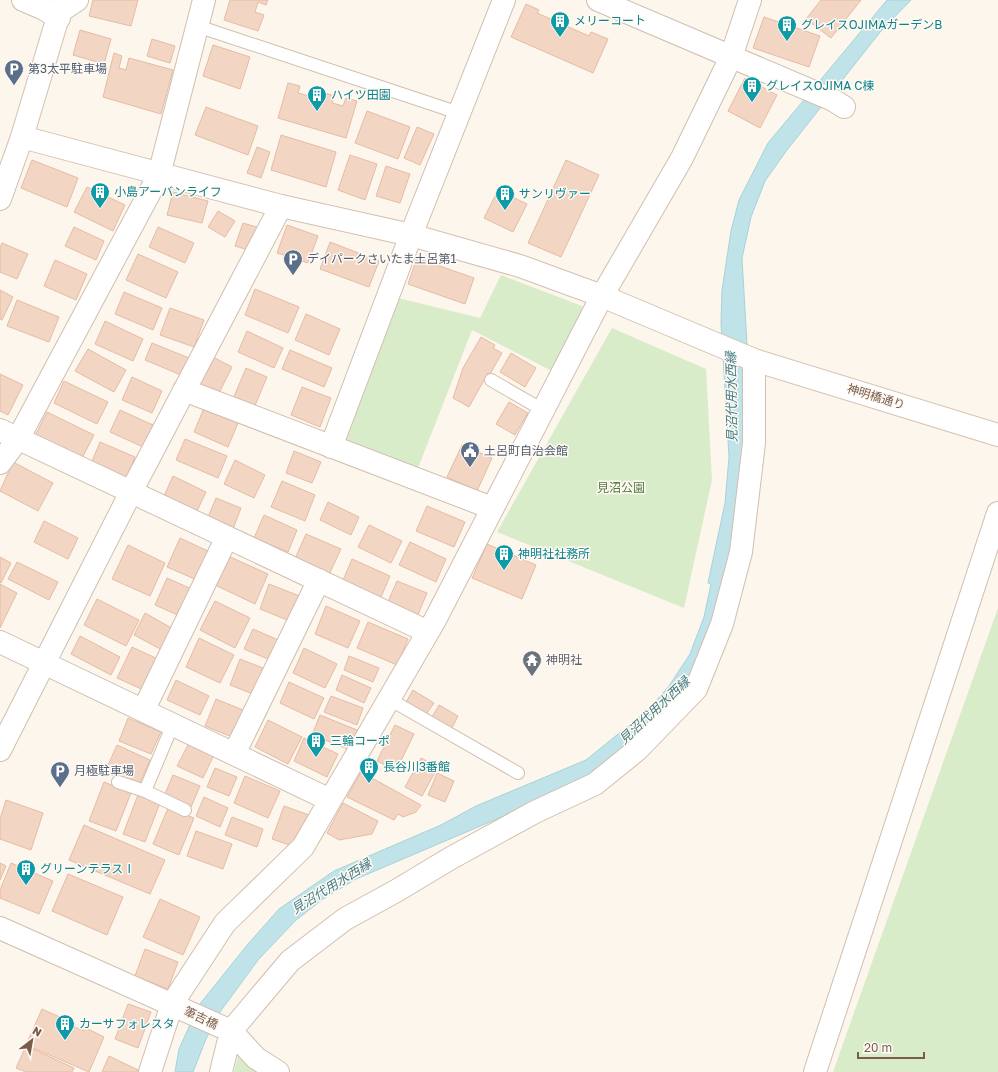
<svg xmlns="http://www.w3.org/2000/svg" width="998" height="1072" font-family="'Golos Text','Noto Sans JP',sans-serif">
	<rect width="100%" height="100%" fill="#fdf6ec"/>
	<path fill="#d8ecc9" d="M501,275L582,306L585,318L554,372L472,330L416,473L341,444L394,297L480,318Z
		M612,328L706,369L712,480L684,608L497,532Z
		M998,608V1072H833Z
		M238,1056L264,1072H234Z"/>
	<path fill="#bfe3e8" stroke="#a5d3da" d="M887,0H911L881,31L787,150L765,181L751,217L742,258L749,380L737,525L720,616L693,679L653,725L590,775L532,804L356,879L323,899L295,921L258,960L220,1012L206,1039L193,1072H175L179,1049L199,1005L248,944L279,909L334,871L441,825L476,806L586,760L649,709L669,686L690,654L704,617L711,584L708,583L725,503L729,457L721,323L722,290L731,231L739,200L768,143Z"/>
	<path fill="#f3d5c3" stroke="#e6bba3" d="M93,0H138L131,26L89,16Z
		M230,0H268L266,5L258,2L255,12L264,15L258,31L224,20Z
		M821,0H861L831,38L806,19Z
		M526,4L539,10L537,13L589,36L591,32L608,39L593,73L511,37Z
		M764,17L820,36L809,67L753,48Z
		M80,30L111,39L104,64L73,55Z
		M152,39L175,46L170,63L147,56Z
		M213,45L250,57L240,89L203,76Z
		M114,53L122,56L119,68L126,70L129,58L173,70L161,114L103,97Z
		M745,78L777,95L760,128L728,111Z
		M288,83L300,86L298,93L309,96L311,89L335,96L332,103L343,106L346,98L357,101L346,138L278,118Z
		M206,107L258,126L248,155L195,135Z
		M367,111L410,127L398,159L355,143Z
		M417,127L434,134L420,165L404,158Z
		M281,135L336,152L326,187L271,170Z
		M257,147L270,152L261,178L247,173Z
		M350,155L377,164L365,200L338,190Z
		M32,160L78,178L67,207L21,188Z
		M566,160L599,175L561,257L528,243Z
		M386,166L410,174L400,203L376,196Z
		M87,187L125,205L113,231L74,212Z
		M498,190L527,204L513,232L484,218Z
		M173,192L208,201L202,223L167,215Z
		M218,211L235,221L225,237L208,227Z
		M243,223L260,228L252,251L235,246Z
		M287,225L318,236L308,263L277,253Z
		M74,227L104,241L96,260L65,246Z
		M158,227L194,243L185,263L149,247Z
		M330,242L379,261L369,287L320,269Z
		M2,243L28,254L17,279L0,272V248Z
		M138,254L178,272L166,298L126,280Z
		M417,258L474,278L465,304L408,284Z
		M55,260L87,274L76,300L44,286Z
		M255,289L299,307L288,333L245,315Z
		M0,290L13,297L2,320L0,319Z
		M124,292L162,308L153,330L115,314Z
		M17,300L59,317L49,342L7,326Z
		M170,308L204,320L194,347L160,335Z
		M306,314L340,329L329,355L295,340Z
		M105,321L143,339L133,361L95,344Z
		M247,331L283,348L274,368L238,352Z
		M481,337L495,345L493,348L502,353L490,374L488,373L469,407L453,398L463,368Z
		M152,343L189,358L181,375L145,360Z
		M88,349L126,370L114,392L75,371Z
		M290,350L332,368L324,387L282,369Z
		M511,353L536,368L525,387L500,372Z
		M213,357L232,367L218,395L198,385Z
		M246,368L267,377L254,408L233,399Z
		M0,374L23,385L8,415L0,411Z
		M132,377L162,391L152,413L122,400Z
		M64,381L108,402L97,424L54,403Z
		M302,387L331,398L320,427L291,415Z
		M509,402L528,413L515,435L496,424Z
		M204,408L238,423L228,447L194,432Z
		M120,410L153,425L143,447L110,432Z
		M47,412L94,435L81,460L35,436Z
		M185,439L227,456L218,478L176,460Z
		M100,442L135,457L125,481L90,466Z
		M462,445L492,458L477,491L447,477Z
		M294,451L321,462L312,483L286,473Z
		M235,460L265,475L254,498L224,484Z
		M13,462L53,483L38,511L0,491Z
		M173,476L206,492L197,511L164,496Z
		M282,481L315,495L305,521L271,507Z
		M216,498L241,508L231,534L205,524Z
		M328,502L359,517L351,535L320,520Z
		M427,506L465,522L454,547L416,531Z
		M264,515L297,530L288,552L254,538Z
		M44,521L78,538L68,559L34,542Z
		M369,525L402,541L391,563L358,547Z
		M306,534L341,549L327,579L293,563Z
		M180,538L210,552L197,580L167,567Z
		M410,542L446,559L436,582L399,565Z
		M487,544L536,565L522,599L472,578Z
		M128,545L165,563L150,596L112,579Z
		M228,556L268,574L255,604L215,585Z
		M0,557L11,563L1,583L0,582Z
		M352,559L390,576L379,602L341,585Z
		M17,562L58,582L49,600L8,579Z
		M167,578L194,590L182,617L155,605Z
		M397,581L427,593L417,617L387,604Z
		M0,584L17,593L0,628Z
		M269,584L302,597L292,622L260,609Z
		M97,599L139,620L126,646L84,625Z
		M215,601L250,618L235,648L200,630Z
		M326,606L360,621L348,648L315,634Z
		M145,613L175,630L164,651L134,635Z
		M368,622L408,639L397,665L357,648Z
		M253,629L283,642L275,662L244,649Z
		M80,636L120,657L111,675L71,654Z
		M199,638L234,655L220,683L186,667Z
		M132,647L162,661L148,692L117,678Z
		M304,648L337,664L325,688L293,673Z
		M349,656L379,668L373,682L344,670Z
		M240,659L268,670L258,696L230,685Z
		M342,675L371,688L364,703L336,690Z
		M176,680L209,696L200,715L167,700Z
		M289,682L324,698L314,719L280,703Z
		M413,690L434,703L425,716L405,704Z
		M331,696L363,708L357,725L324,712Z
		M216,699L248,712L237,739L205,726Z
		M439,705L458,716L452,728L432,717Z
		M320,715L357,730L350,750L312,735Z
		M128,718L161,732L151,754L119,741Z
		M268,720L302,737L288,764L255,747Z
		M395,725L414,734L396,771L377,761Z
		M304,738L338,754L327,777L294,761Z
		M189,743L214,755L203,778L177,766Z
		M117,745L150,760L138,787L105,772Z
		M421,758L438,767L422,796L405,787Z
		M215,768L237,777L229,796L207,787Z
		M361,772L421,805L416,812L403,817L398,814L394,820L347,797Z
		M437,773L454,781L445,802L428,795Z
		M173,775L200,786L191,807L164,796Z
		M245,776L280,791L268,818L234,803Z
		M104,782L131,793L116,831L89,821Z
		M138,795L160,803L145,842L123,834Z
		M204,797L228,808L220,827L196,816Z
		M6,800L43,813L31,850L0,839V819Z
		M343,803L378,821L372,834L339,840L327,833Z
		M284,806L309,815L298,848L272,839Z
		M168,808L194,818L179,855L153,844Z
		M232,817L263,829L257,847L225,835Z
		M84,825L165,860L150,894L69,860Z
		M196,831L232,844L223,869L187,856Z
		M0,863L6,866L0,880Z
		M11,863L53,881L39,914L0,898V890Z
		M68,874L123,897L107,935L52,911Z
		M160,899L200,917L183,955L143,937Z
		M145,949L178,962L168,989L135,976Z
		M128,1004L151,1012L138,1048L115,1039Z
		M42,1009L64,1019L63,1022L84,1031L86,1028L104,1037L89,1072L26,1045Z
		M26,1046L74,1068L72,1072H26L16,1068Z
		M109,1056L138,1070L137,1072H102Z"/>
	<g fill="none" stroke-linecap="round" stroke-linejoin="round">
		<defs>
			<path id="lane" d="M197,26L459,113
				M491,380L543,410
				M389,699L518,773
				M118,782L145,791L185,810
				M145,791L173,724"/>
			<path id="street" d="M23,0L44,9L59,18
				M598,0L833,100L844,107
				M59,12L77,0
				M0,199L22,137
				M184,390L492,508
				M0,430L428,632
				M331,447L411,235L504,0
				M0,463L18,439L159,175L204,0
				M0,642L330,800
				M144,709L227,537
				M0,750L131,492L281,206
				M234,754L319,580
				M0,928L231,1031L256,1058L278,1072
				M150,1072L172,1004L225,923L303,847L435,620L602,296L682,158L731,57L750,0
				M221,1072L231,1031L290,961L345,919L396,891L451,858L535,812L595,784L637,750L696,689L722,624L741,552L754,443V360
				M815,1072L998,513"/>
			<path id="secondary" d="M63,0L22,137L281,206L411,235L520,266L602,296L754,360L998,435"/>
		</defs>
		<use href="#lane" stroke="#d1beb0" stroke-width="14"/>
		<use href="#street" stroke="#d1beb0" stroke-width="24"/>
		<use href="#secondary" stroke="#d6c0b0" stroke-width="24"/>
		<use href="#lane" stroke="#fff" stroke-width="12"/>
		<use href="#street" stroke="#fff" stroke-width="22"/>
		<use href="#secondary" stroke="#fff" stroke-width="22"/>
	</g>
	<defs>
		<symbol id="building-pin" viewBox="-11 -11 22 30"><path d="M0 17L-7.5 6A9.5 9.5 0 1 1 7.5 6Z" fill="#0f9aa8" stroke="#fffaf3"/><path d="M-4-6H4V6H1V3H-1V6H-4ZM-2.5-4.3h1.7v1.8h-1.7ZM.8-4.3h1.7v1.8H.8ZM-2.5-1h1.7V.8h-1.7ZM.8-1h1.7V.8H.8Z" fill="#fff"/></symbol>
		<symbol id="parking-pin" viewBox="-11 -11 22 30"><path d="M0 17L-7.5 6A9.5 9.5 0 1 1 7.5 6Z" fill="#5c6f8a" stroke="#fffaf3"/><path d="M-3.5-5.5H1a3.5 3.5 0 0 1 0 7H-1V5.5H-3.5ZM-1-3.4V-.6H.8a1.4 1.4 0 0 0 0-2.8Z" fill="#fff"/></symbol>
		<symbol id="civic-pin" viewBox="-11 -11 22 30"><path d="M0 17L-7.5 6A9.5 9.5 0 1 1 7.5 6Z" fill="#5c6f8a" stroke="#fffaf3"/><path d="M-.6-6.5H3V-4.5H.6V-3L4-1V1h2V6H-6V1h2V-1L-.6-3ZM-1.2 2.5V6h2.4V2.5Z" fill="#fff"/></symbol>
		<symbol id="temple-pin" viewBox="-11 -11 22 30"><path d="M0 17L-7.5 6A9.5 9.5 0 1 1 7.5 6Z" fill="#6b7280" stroke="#fffaf3"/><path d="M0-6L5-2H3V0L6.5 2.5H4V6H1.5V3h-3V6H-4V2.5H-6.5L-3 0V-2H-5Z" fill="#fff"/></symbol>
	</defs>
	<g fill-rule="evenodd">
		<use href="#building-pin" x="549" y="10" width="22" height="30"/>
		<use href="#building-pin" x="776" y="14" width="22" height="30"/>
		<use href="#parking-pin" x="3" y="58" width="22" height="30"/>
		<use href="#building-pin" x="741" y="75" width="22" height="30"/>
		<use href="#building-pin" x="306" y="84" width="22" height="30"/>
		<use href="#building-pin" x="89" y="181" width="22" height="30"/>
		<use href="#building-pin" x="494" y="183" width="22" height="30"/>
		<use href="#parking-pin" x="282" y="248" width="22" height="30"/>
		<use href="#civic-pin" x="459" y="440" width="22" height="30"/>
		<use href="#building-pin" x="493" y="543" width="22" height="30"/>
		<use href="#temple-pin" x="521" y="649" width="22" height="30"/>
		<use href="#building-pin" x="305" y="730" width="22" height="30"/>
		<use href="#building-pin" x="358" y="756" width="22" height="30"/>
		<use href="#parking-pin" x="49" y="760" width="22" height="30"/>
		<use href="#building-pin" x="15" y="858" width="22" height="30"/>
		<use href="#building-pin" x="54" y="1013" width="22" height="30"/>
	</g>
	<g text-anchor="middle" stroke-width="3" stroke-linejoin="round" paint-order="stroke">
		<g font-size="12" fill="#0d838f" stroke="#fffaf3" text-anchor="start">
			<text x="574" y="25">メリーコート</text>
			<text x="801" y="29">グレイスOJIMAガーデンB</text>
			<text x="766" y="90">グレイスOJIMA C棟</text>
			<text x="331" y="99">ハイツ田園</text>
			<text x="114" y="196">小島アーバンライフ</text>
			<text x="519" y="198">サンリヴァー</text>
			<text x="518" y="558">神明社社務所</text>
			<text x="330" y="745">三輪コーポ</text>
			<text x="383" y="771">長谷川3番館</text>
			<text x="40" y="873">グリーンテラスⅠ</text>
			<text x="79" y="1028">カーサフォレスタ</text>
		</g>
		<g font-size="12" fill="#4e5e75" stroke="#fffaf3" text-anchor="start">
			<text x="28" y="73">第3太平駐車場</text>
			<text x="307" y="263">デイパークさいたま土呂第1</text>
			<text x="484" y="455">土呂町自治会館</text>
			<text x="74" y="775">月極駐車場</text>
		</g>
		<g font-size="12" fill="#7a5c4d" stroke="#fffaf3">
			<text transform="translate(876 397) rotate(17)" y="4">神明橋通り</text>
			<text transform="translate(201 1018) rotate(25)" y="4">筆吉橋</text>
		</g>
		<g font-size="12" fill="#537a41" stroke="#fffaf3">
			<text x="621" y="492">見沼公園</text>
		</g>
		<g font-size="12" fill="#5b616d" stroke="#fffaf3" text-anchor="start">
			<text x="546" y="664">神明社</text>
		</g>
		<g font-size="13" font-style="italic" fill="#437c86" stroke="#fffaf3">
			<text transform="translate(731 397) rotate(-91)" y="5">見沼代用水西縁</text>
			<text transform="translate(654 710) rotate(-43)" y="5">見沼代用水西縁</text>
			<text transform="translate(331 886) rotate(-32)" y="5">見沼代用水西縁</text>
		</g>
	</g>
	<g transform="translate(32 1040) rotate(31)" stroke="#fffaf3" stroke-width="3" paint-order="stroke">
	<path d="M0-3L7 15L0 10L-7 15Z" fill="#7a5c4d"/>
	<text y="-6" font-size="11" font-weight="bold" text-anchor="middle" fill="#7a5c4d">N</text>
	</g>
	<path d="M858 1052v6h66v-6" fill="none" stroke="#7a5c4d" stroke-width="2"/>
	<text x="864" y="1052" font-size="12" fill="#7a5c4d" stroke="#fffaf3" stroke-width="3" paint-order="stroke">20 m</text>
</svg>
